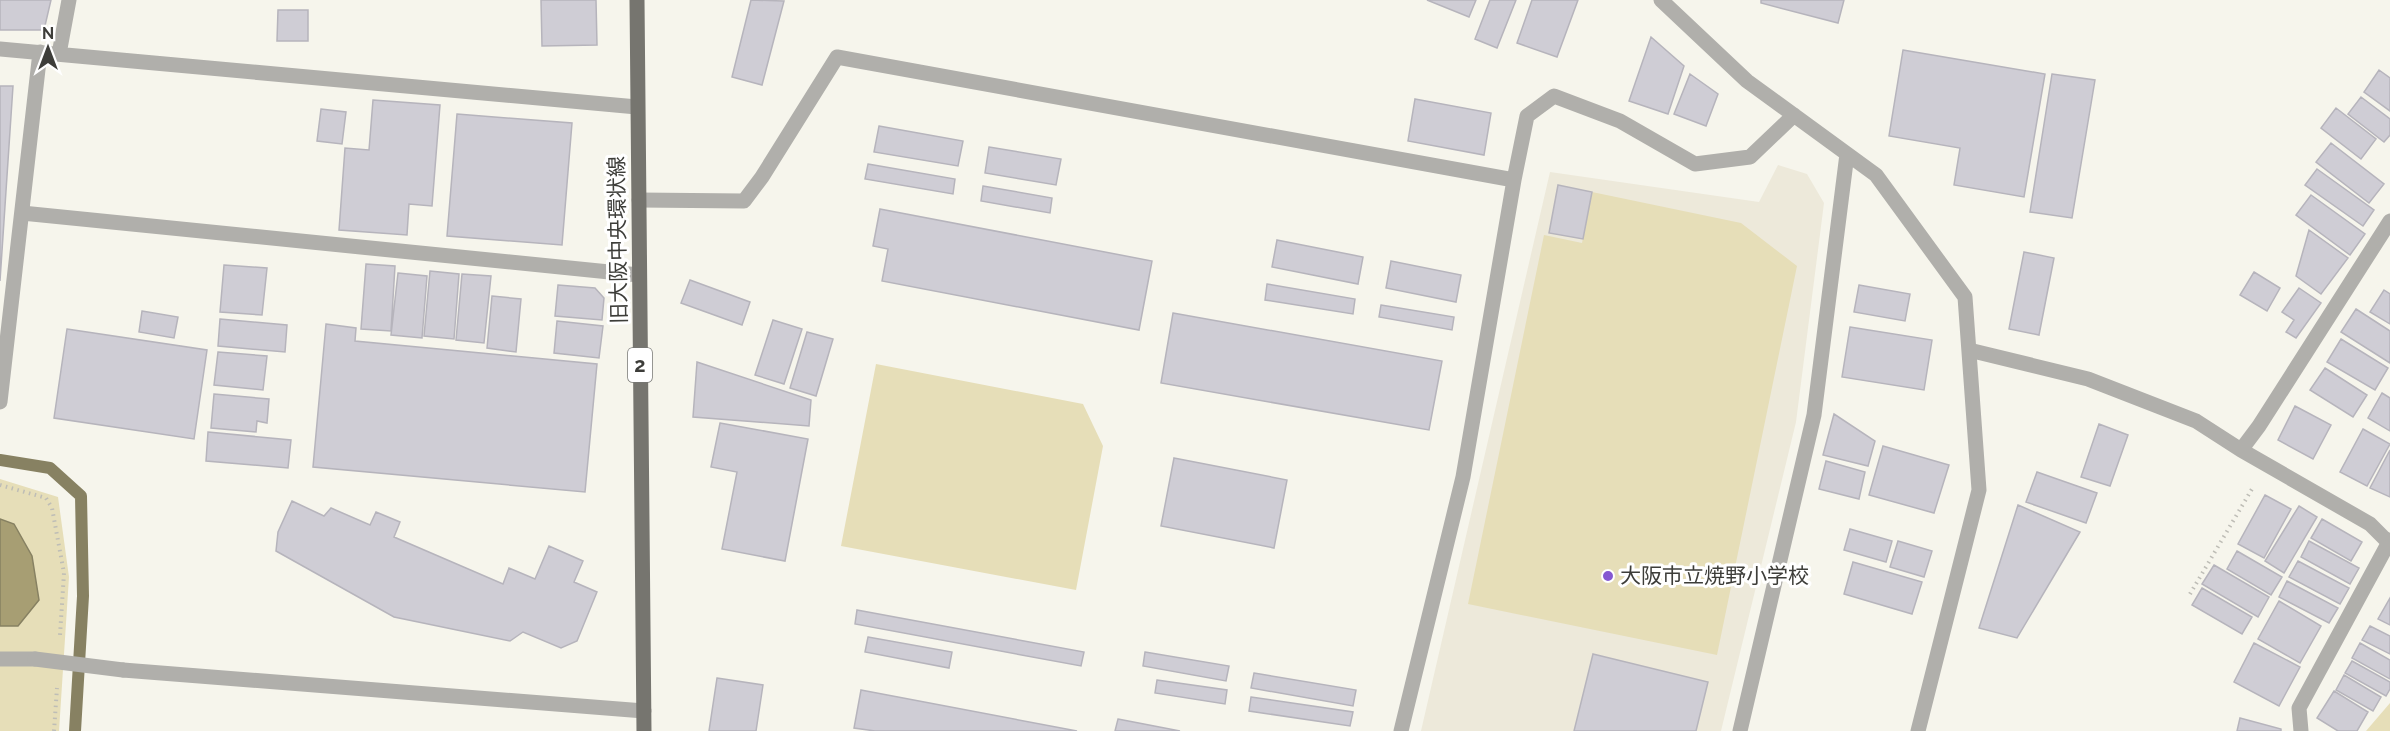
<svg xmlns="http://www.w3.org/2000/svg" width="2390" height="731" font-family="Raleway,'Noto Sans JP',sans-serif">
	<rect width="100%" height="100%" fill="#f6f5ec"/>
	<path fill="#ede9da" d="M1778,165L1807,174L1824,203L1796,422L1721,731H1421L1550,172L1759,202Z"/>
	<path fill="#e6deb8" d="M1592,192L1741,223L1797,266L1717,655L1468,604L1544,235L1582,243Z
		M876,364L1083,404L1103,446L1076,590L841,546Z
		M0,479L58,497L69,577L59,731H0Z
		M2390,703V731H2366Z"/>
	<path fill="#a79e73" stroke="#878162" stroke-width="1.5" d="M0,519L14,524L32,556L39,600L18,626H0Z"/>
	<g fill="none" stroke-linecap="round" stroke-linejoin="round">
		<path stroke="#878162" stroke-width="12" d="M0,460L50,468L81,496L83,596L75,731"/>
	</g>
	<path fill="#cfcdd5" stroke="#b6b4bc" stroke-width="1.5" d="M0,0H51L44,30H0Z
		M541,0H596L597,45L542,46Z
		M751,0L784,1L762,85L732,77Z
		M1427,0H1476L1469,17Z
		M1490,0H1516L1497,48L1475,39Z
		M1532,0H1578L1557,57L1517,43Z
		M1761,0H1844L1838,23L1761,3Z
		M278,10H308V41H277Z
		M1651,37L1684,66L1668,114L1629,101Z
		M1903,50L2045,74L2024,197L1954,185L1960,148L1889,136Z
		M2379,70L2390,78V111L2364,92Z
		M1690,74L1718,94L1706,126L1674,114Z
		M2052,74L2095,80L2072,218L2030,212Z
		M0,86H13L0,281Z
		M2361,97L2390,119V135L2384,142L2348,114Z
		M1415,99L1491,113L1484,155L1408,141Z
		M373,100L440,105L432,206L409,204L407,235L339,230L345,148L369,150Z
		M2336,108L2376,139L2361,159L2321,128Z
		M321,109L346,112L342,144L317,141Z
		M457,114L572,123L562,245L447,236Z
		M879,126L963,141L958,166L874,152Z
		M2331,143L2384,184L2369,203L2316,162Z
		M989,147L1061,159L1056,185L985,173Z
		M868,164L955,179L953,194L865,179Z
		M2317,169L2374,210L2363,226L2305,185Z
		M1558,185L1592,192L1583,239L1549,233Z
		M983,186L1052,198L1050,213L981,201Z
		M2311,195L2365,234L2350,255L2296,215Z
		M880,209L1152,261L1139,330L882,281L888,249L873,246Z
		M2309,230L2348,258L2321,294L2296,276Z
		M1277,240L1363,257L1358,284L1272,267Z
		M2024,252L2054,258L2039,335L2009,329Z
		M1391,261L1461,275L1456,302L1386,288Z
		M366,264L395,266L391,331L361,329Z
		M224,265L267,268L262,315L220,312Z
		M430,271L459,274L454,339L424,336Z
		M2254,272L2280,288L2267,311L2240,295Z
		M398,273L427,276L422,338L391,335Z
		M462,274L491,276L484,343L456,340Z
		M690,280L750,302L742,325L681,303Z
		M1267,284L1355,299L1353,314L1265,300Z
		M558,285L595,288L604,298L602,320L555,316Z
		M1859,285L1910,294L1905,321L1854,312Z
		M2299,288L2321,303L2296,338L2286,332L2294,320L2282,312Z
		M2384,290L2390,294V324L2370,312Z
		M492,296L521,299L516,352L487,348Z
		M1381,305L1454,317L1452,330L1379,317Z
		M2356,309L2390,331V363L2341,332Z
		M142,311L178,317L174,338L139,332Z
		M1173,313L1442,361L1429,430L1161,383Z
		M220,319L287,325L285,352L218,346Z
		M773,320L802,329L784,384L755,375Z
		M557,321L603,326L599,358L554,353Z
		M326,324L356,328L355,341L597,364L585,492L313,467Z
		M1850,327L1932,340L1924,390L1842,377Z
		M67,329L207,350L194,439L54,418Z
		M807,332L833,339L816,396L790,388Z
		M2341,339L2388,368L2375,390L2327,362Z
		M218,352L267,356L263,390L214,385Z
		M697,362L811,400L809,426L693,417Z
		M2325,368L2367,395L2353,417L2310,390Z
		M2382,393L2390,398V431L2368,418Z
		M214,394L269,399L267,423L257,421L256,432L211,428Z
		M2295,406L2331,425L2313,459L2278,440Z
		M1834,414L1875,441L1868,466L1823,455Z
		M720,423L808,439L785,561L722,549L737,472L711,467Z
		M2099,424L2128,435L2110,486L2081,477Z
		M2363,429L2390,444L2367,486L2340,472Z
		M208,432L291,440L288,468L206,461Z
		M1883,446L1949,465L1934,513L1869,495Z
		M2390,450V497L2370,488Z
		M1174,458L1287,480L1274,548L1161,526Z
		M1826,461L1865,472L1859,499L1819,489Z
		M2037,472L2097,493L2086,523L2026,502Z
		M2265,495L2291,509L2264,558L2238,544Z
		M292,501L324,516L331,508L370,525L376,512L400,522L394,537L503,584L509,568L535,579L549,546L583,561L574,582L597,592L577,641L561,648L523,632L510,641L394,617L276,551L278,532Z
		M2018,505L2080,532L2017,638L1979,628Z
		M2299,506L2317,517L2284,573L2265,561Z
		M2322,519L2362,542L2351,561L2311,538Z
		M1850,529L1892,541L1886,562L1844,550Z
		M1898,541L1932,551L1924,577L1890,567Z
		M2309,541L2359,568L2350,584L2301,557Z
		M2237,551L2282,577L2271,595L2227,569Z
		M2298,561L2349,588L2340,604L2289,577Z
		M1853,562L1922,582L1912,614L1844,594Z
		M2214,565L2269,597L2258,617L2202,584Z
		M2287,581L2338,608L2329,623L2279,597Z
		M2202,588L2252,617L2242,634L2192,605Z
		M2390,598V625L2378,619Z
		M2279,601L2321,626L2300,663L2258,639Z
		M857,610L1084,652L1081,666L855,624Z
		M2370,626L2390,636V654L2362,640Z
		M868,637L952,652L949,668L865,652Z
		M2254,643L2300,667L2279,706L2234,682Z
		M2360,643L2390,660V679L2352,658Z
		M1145,652L1229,666L1226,681L1143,666Z
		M1593,654L1708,682L1696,731H1574Z
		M2352,661L2390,682V689L2386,696L2345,673Z
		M1254,673L1356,690L1353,706L1251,688Z
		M2344,675L2381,697L2373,711L2336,690Z
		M717,678L763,685L756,731H709Z
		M1157,680L1227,690L1225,704L1155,693Z
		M861,690L1077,731H875L854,728Z
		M2334,691L2368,712L2357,731H2338L2317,718Z
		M1251,697L1353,712L1350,726L1249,711Z
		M2240,718L2281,729V731H2237Z
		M1118,719L1180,731H1115Z"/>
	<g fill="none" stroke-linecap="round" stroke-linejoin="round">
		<path stroke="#bebdb6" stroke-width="4" stroke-dasharray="1.5 4.5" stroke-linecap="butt" d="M0,485L46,498L52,508L64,573L60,635
			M2190,594L2252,489
			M54,731L57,688"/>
		<path stroke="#b0afab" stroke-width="15" d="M1661,0L1747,81L1876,175L1965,297L1979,490L1918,731
			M0,49L637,107
			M59,54L69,0
			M639,200L744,201L762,177L837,57L1514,180
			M22,213L639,275
			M1969,350L2088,379L2196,421L2241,450L2370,524L2390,544
			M0,402L40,52
			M2241,450L2259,426L2390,221
			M0,659H35
			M123,670L644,711
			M1401,731L1463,477L1514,180L1527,116L1554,96L1620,121L1695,164L1750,157L1794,115
			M1740,731L1814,415L1847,154
			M2301,731L2299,708L2390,540"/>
		<path stroke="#76756f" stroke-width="15" d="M637,0L644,731"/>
		<path stroke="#b0afab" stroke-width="15" d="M35,659L123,670"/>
	</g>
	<circle fill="#8558d1" stroke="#fff" stroke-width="2" cx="1608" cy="576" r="6"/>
	<g text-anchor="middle" stroke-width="6" stroke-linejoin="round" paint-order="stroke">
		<rect fill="#fff" stroke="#777774" stroke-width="1.5" x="628" y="348" width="24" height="34" rx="4.5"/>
		<g font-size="20" font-weight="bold" fill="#3d3d39">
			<text x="640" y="372">2</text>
		</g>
		<g font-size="21" fill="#3d3d39" stroke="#fff">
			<text transform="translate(618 240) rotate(-91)" y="7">旧大阪中央環状線</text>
		</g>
		<g font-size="21" fill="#3d3d39" stroke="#fff" text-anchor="start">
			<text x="1620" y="583">大阪市立焼野小学校</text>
		</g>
	</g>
	<g transform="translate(48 48)" stroke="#ffffff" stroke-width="4.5" paint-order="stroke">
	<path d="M0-4.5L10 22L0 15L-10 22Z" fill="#3d3d39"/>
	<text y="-9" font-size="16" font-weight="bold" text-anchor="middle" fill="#3d3d39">N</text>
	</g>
</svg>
